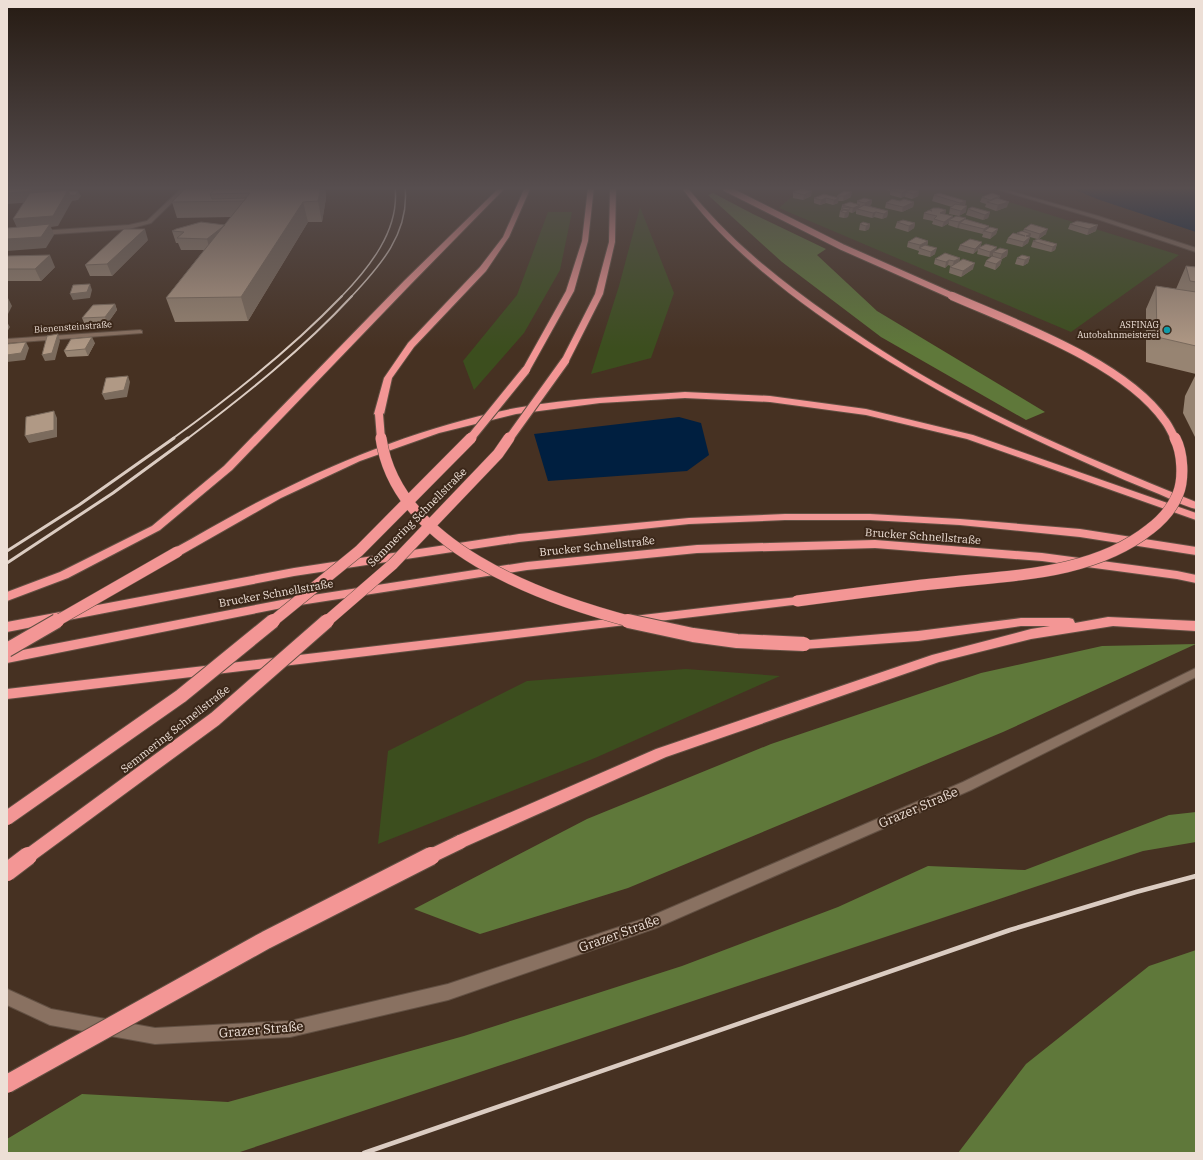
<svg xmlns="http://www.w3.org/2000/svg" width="1203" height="1160" font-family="'IBM Plex Serif',serif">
	<rect width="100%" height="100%" fill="#463122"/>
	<path fill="#3c4e1e" d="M795,187H961L1179,255L1071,332L779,208L796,193Z
		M640,207L674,293L651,358L591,374L619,286Z
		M548,212H572L560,270L524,333L474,390L463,361L517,295Z
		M686,669L780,676L595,758L378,844L388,751L527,681Z"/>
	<path fill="#5f783a" d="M713,193L753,214L826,249L817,255L877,311L1045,412L1026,420L881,337L782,262L708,195Z
		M1196,644L1003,732L628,888L480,934L414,909L587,819L771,744L981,673L1102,646Z
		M1196,812V842L1143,851L237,1153H7V1139L82,1094L228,1102L464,1036L682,966L838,907L928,866L1025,870L1169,815Z
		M1196,950V1153H958L1026,1064L1149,966Z"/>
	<path fill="#001f40" d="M1068,187H1196V232L1097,199Z
		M679,417L701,423L709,455L687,471L548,481L534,434Z"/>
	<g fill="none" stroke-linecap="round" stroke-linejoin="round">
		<defs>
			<path id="minor" d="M183,187H188L151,223L129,229L39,235L36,233L39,231L129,225L147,221Z
				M989,187H996L1098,216L1196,248V252L1094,218Z
				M140,330L142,331V333L7,343V339Z"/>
			<path id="tertiary" d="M1196,668V677L971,790L656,928L448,1000L290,1037L155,1044L50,1025L7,1005V989L51,1009L155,1028L290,1021L448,984L649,917L963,782Z"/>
			<path id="motorway" d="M500,187H506L410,285L232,470L160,530L68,578L7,601V592L60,572L152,526L224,466L404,281Z
				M525,187H531L509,237L486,271L414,347L392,378L384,414L379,417L376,416L374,414L384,378L408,343L480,267L503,237Z
				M588,187H594L588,241L574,291L530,370L526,373L523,372L522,370L566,291L582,241Z
				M610,187H616L615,242L603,294L569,361L568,363H562L561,361L595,294L609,242Z
				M681,187H687C727,238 778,279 831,316C865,340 900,363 936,383C1019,430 1108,466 1196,502V509C1183,506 1171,499 1159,494C1136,485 1113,475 1091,465C993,422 902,375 816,313C766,277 718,237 681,187Z
				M685,392L770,396L866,409L973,435L1196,513V520L967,439L866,415L770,402L685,398L600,403L516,414L439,433L360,461L281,498L181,555H173L171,552L173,549C206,531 239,511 274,494C349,456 433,424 516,408C572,398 629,396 685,392Z
				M785,514H870L960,519L1080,529L1196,547V555L1080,537L960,525L870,520H785L689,524L519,542L294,576L7,632V622L294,568L519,534L689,518Z
				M875,540L1042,553L1177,571L1196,575V583L1177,579L1042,561L875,548L697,553L527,570L287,607L7,663V653L287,599L527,562L697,545Z
				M797,597L801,598L803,601L801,604L7,699V689Z
				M1108,617L1196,621V631L1113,626L1031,639L939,662L666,757L460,849L454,847L452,842L454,837L656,749L932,655L1031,629L1050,626H1021L918,641L804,649L799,647L798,644L799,641L918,631L1021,618H1069L1073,619L1075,623Z"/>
		</defs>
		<use href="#minor" stroke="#625043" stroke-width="2"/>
		<use href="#tertiary" stroke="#625043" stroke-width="2"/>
		<use href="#motorway" stroke="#625043" stroke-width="2"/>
		<use href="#minor" fill="#897161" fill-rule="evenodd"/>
		<use href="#tertiary" fill="#897161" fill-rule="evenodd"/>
		<use href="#motorway" fill="#f39695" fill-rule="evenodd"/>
		<path stroke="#dbccc2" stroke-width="1.5" d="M341,297C369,268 400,230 395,187
			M351,297C380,266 410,233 405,187"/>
		<path stroke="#dbccc2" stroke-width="2" d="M172,439C232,396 291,349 342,296
			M187,439C245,395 302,350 352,296"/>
		<path stroke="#dbccc2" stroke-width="3" d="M7,551L79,505L174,438
			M7,563L113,493L188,438"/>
		<path stroke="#dbccc2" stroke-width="4.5" d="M364,1153L1010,930L1136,892L1196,876"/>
		<defs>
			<path id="motorway-bridge-far4" d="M725,188L842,247L955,297"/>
			<path id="motorway-bridge-far3" d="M952,296C1016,324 1125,363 1165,421C1169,426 1172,433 1175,439
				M379,414L381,439
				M470,439L526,370
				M509,439L565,361"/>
			<path id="motorway-bridge-far2" d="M381,438C396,546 541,598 632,622
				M797,601C842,595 887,589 932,584C1005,575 1090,577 1150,529C1162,520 1172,509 1178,494C1184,479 1183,453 1175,438
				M55,622L177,552
				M272,622L359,551L471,438
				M326,622L393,564L498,454L509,438"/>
			<path id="motorway-bridge-far1" d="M628,621L693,635L737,641L804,644
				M7,650L57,621
				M7,818L181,696L273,621
				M27,857L215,719L327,621
				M429,857L460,842"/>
			<path id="motorway-bridge" d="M7,872L28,856
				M7,1084L266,940L431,856"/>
		</defs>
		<use href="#motorway-bridge-far4" stroke="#625043" stroke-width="8" stroke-linecap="butt"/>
		<use href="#motorway-bridge-far3" stroke="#625043" stroke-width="10" stroke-linecap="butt"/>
		<use href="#motorway-bridge-far2" stroke="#625043" stroke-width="12" stroke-linecap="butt"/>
		<use href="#motorway-bridge-far1" stroke="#625043" stroke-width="16" stroke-linecap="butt"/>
		<use href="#motorway-bridge" stroke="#625043" stroke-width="20" stroke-linecap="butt"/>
		<use href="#motorway-bridge-far4" stroke="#f39695" stroke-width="6"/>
		<use href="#motorway-bridge-far3" stroke="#f39695" stroke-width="8"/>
		<use href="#motorway-bridge-far2" stroke="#f39695" stroke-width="11"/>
		<use href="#motorway-bridge-far1" stroke="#f39695" stroke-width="14"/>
		<use href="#motorway-bridge" stroke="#f39695" stroke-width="18"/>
	</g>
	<path fill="#978472" d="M187,187H325L326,198L322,222H308L248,321L175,322L166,298L204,250H181L178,243H176L172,231L225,225L231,217L177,218L172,202Z
		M832,187H844L840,189L832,188Z
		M884,187H905L910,188V190L919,191L918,196L912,199L905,197V196L901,198L890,195V191L884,189Z
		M844,191L851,197L843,201H838V203L833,205L826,203L820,205L814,203V198L837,197V196Z
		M793,192L811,196L803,200L793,198Z
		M934,195L966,201L965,206L966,212L959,216L949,214L950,208L952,207L932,201Z
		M1000,196L999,199L1007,207L996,211L985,207L986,204L980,202L982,197Z
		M872,200L871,205L869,206L888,211L887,217L882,219L874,217L872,218L856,214V211L852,213L849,212L848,217L844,218L839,217L840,211L842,210H841L842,205L857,204V201Z
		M900,201L914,202L913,207L902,212L885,208L886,203Z
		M968,209L990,212L988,218L983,220L966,215Z
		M930,210H946L945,214L952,218L965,219L989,226L988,228L998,229L996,234L990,239L982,237L983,234L958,228L959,227L957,228L948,225L949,223L942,227L932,224L933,221L923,219L924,213L930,211Z
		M897,222L915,223L914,228L908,232L895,228Z
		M860,224H870L869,229L865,231L859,230Z
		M1070,224L1096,231L1087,235L1068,229Z
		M1024,229L1046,234L1039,239L1057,244L1055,250L1051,252L1031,247L1033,241L1037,239L1030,237L1028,243L1022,247L1006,243L1008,238L1017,234V233L1023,231Z
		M148,240L112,276H90L85,265Z
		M928,241L927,246L935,254L930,257L918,254L919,251L907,247L908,242Z
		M982,242L980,247L996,250H1008L1007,256L1002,259L1000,265L995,270L984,266L986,261L992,257L993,255L989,257L977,254L978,250L973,254L958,250L960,245Z
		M7,256L55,267L41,281H7Z
		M1030,257L1028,263L1023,266L1015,264L1017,258Z
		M960,258L959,262L973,269L961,277L949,273L950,267L951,266L948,265L945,268L934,264L935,259Z
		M1186,266L1196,267V439L1183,413L1185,396L1196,374L1146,362V309L1156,286L1176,289Z
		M115,304L117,310L107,324L85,325L82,318Z
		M95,343L88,356L67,357L64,351Z"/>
	<path fill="#7b6b5d" d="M50,187H56L57,190L55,197L68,190L70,195L78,191L81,196L78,200L72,201L58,226L51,227L54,235L46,248L7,251V239L18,230L13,219L34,202L7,204V193Z
		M321,187H325L326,198L322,222L318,201Z
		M840,187H844L840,189Z
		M910,188L909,193L906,192L905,196L901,198L902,193Z
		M812,191L811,196L803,200L804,195Z
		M919,191L918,196L912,199L914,194Z
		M852,192L851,197L843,201L844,196Z
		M826,198V203L820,205L821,200Z
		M839,198L838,203L833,205L834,200Z
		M872,200L871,205L864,209L865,203Z
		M966,201L964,207L959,209L960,203Z
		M303,202L308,222L248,321L241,297Z
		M914,202L913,207L902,212L903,207Z
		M1009,202L1007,207L996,211L998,205Z
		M860,205L859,209H857L856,211L852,213L853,208Z
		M967,206L966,212L959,216L961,211Z
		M850,208L848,217L844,218L845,213L849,211Z
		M946,210L945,215L940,213Z
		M888,211L887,217L882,219L884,214Z
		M876,212L874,217L872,218L873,213Z
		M990,212L988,218L983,220L985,215Z
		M953,216L952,220H949V223L942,227L944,222Z
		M966,218L964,223H960L959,227L957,228L959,222Z
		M915,223L914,228L908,232L909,226Z
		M870,224L869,229L865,231L866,226Z
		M225,225L210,251L207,239Z
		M1098,225L1096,231L1087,235L1089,229Z
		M989,226L988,231H984L982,234L984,229Z
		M145,229L148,240L112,276L107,264Z
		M998,229L996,234L990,239L992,233Z
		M1048,229L1046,234L1038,239L1040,234Z
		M1031,234L1028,243L1022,247L1026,236Z
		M928,241L927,247L919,248L918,251L920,245Z
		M982,242L980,248H978V250L973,254L975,249Z
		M1057,244L1055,250L1051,252L1053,247Z
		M997,247L995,252H993V255L989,257L990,252Z
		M937,248L935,254L930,257L931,252Z
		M1008,250L1007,256L1000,260L1002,254Z
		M50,255L55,267L41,281L35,269Z
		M1030,257L1028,263L1023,266L1025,260Z
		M960,258L958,264L952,267L954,261Z
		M1002,259L1000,265L995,270L996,264Z
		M949,260L948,265L945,268L946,262Z
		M975,263L973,269L961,277L963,271Z
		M90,284L92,290L90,298L73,300L70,294Z
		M7,296L12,306L8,314H7Z
		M115,304L117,310L107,324L105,317Z
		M7,322L10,327L7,332Z
		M58,334L60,341L55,360L45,361L42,355Z
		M92,337L95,343L88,356L85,349Z
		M26,342L29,348L25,360L7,362V355Z
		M128,376L130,382L127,397L105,400L102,394Z
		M54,411L57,418V437L29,443L25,436Z"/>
	<path fill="#b09985" stroke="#7b6b5d" d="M7,187H50V188L33,189L32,191L7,193Z
		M187,187H217L210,194L212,199L246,198L244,201L172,202Z
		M217,187H321L318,201L303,202L241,297L166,298L250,193L210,194Z
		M895,187H905L910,188L902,193L891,190L896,187Z
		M802,188L812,191L804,195L793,192Z
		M911,189L919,191L914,194L906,192Z
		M68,190L53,216L13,219L30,193Z
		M68,191H78L76,195H70Z
		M844,191L852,192L844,196H837Z
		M939,193L966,201L960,203L934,195Z
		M992,193L1000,196L990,200L982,197Z
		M824,194L839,198L834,200L826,198L821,200L814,198Z
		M864,198L872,200L865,203L857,201Z
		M997,198L1009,202L998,205L987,202Z
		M892,199L900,201L904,199L914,202L903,207L886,203Z
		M850,202L860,205L853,208L842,205Z
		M955,204L967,206L961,211L950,208Z
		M864,205L888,211L884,214L876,212L873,213L857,209Z
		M843,207L850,208L849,210L842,209Z
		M972,207L990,212L985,215L968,209Z
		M933,208H939L946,210L940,213L953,216L944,222L934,219L937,216L924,213L929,210L932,211L930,210Z
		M844,210L849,211L845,213L840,211Z
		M956,216L966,218L959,222L949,220Z
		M965,219L989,226L984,229L960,223Z
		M903,220L915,223L909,226L897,222Z
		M1077,221L1098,225L1089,229L1070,224Z
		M201,222L225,225L207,239L177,238L184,232L172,231L176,229Z
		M863,222L870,224L866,226L860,224Z
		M50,224L41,237L7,239V229L8,228Z
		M1031,224L1048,229L1040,234L1024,229Z
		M990,227L998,229L992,233L984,231Z
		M124,229H145L107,264L85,265Z
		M1022,231L1031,234L1026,236L1030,237L1024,242L1008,238L1013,233L1025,236L1017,233Z
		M916,237L928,241L920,245L908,242Z
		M970,239L982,242L975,249L960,245Z
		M1038,239L1057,244L1053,247L1033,241Z
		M986,244L997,247L990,252L978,248Z
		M925,245L937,248L931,252L919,248Z
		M1000,248L1008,250L1002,254L993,252Z
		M945,253L960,258L954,261L949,260L946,262L935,259Z
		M50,255L35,269H7V256Z
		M1022,255L1030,257L1025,260L1017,258Z
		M992,256L1002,259L996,264L986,261Z
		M963,259L975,263L963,271L950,267Z
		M1186,266L1196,267V282L1190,281Z
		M90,284L87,292L70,294L73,285Z
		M1156,286L1196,292V346L1157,337Z
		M115,304L105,317L82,318L93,305Z
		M58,334L52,353L42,355L47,336Z
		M92,337L85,349L64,351L71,339Z
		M26,342L21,353L7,355V344Z
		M128,376L124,390L102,394L106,378Z
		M54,411V430L25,436L26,417Z"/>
	<linearGradient id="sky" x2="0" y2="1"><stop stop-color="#261b13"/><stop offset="0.54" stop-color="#574e4f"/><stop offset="1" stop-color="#574e4f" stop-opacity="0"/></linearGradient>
	<rect width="1203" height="349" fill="url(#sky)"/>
	<circle fill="#0f9aa8" stroke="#3b2719" stroke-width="1.5" cx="1167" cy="330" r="4"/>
	<g text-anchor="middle" stroke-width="4" stroke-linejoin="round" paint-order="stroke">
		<g font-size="9" fill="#eddfd6" stroke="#3b2719" text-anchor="end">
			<text x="1159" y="328">ASFINAG<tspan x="1159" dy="10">Autobahnmeisterei</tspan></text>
		</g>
		<g font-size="9" fill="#eddfd6" stroke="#3b2719">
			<text transform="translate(73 327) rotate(-4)" y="3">Bienensteinstraße</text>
		</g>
		<g font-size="11" fill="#eddfd6" stroke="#3b2719">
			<text transform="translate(417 517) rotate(-45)" y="4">Semmering Schnellstraße</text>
			<text transform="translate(923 536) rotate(4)" y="4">Brucker Schnellstraße</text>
			<text transform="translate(597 546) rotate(-6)" y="4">Brucker Schnellstraße</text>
			<text transform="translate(276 593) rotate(-10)" y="4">Brucker Schnellstraße</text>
			<text transform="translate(175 729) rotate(-38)" y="4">Semmering Schnellstraße</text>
		</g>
		<g font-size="13" fill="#eddfd6" stroke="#3b2719">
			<text transform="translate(918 807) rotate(-23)" y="5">Grazer Straße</text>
			<text transform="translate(619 933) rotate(-20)" y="5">Grazer Straße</text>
			<text transform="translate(261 1029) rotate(-5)" y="5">Grazer Straße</text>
		</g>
	</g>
	<rect width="1203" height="1160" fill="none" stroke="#eddfd6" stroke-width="16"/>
</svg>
